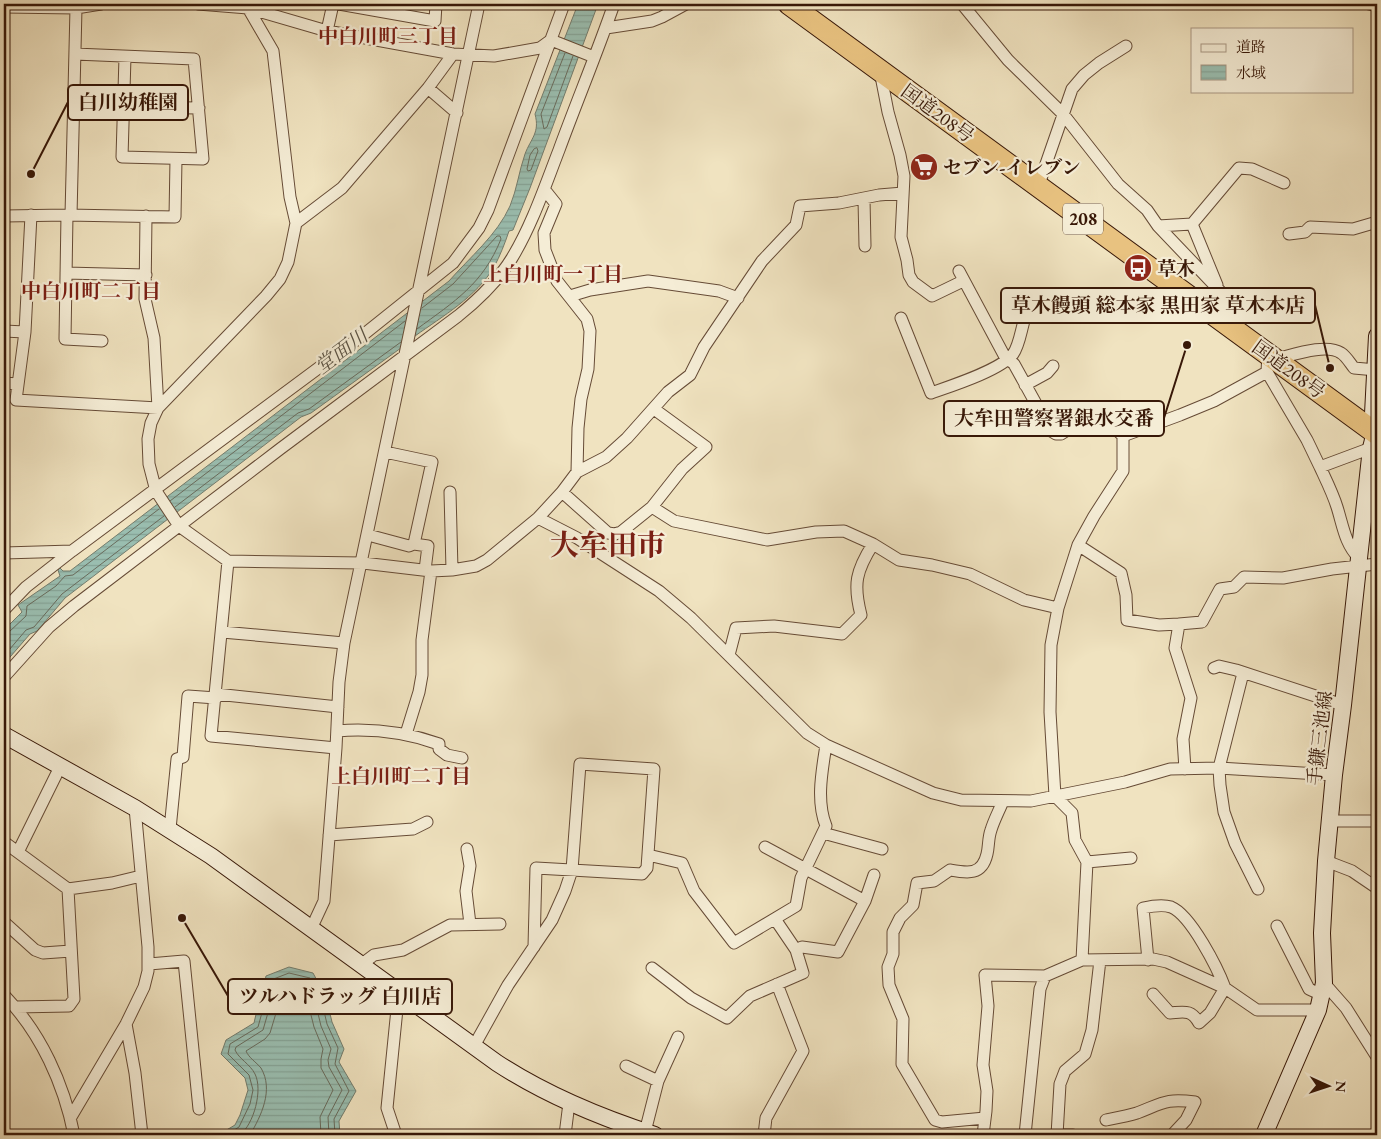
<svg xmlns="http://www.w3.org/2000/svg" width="1381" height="1139" font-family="'EB Garamond','Noto Serif JP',serif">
	<defs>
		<pattern id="water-rules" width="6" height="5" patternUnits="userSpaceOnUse" patternTransform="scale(1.25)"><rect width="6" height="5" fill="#9abeb0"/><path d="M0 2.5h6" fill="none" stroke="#85a396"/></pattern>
	</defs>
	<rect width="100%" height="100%" fill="#f0e3c0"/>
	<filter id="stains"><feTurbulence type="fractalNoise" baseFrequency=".004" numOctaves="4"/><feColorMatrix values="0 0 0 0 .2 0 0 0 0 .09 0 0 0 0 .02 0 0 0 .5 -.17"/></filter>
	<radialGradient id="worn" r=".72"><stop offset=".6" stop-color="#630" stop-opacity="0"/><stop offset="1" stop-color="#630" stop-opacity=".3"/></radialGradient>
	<path fill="url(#water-rules)" stroke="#737c6d" d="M578,4H598L530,188L513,230L509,231C505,243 500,256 494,267C476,297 443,316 415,336L412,340L311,413L301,417L65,598L44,623L37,631L30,634L4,664V630L22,612L18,605L60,576L58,570L60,568L63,571H70L449,281C470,257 497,235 510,206C517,189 519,171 525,154C531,138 540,133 535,114Z
		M289,967L313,973L326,997L332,1022L344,1049L339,1062L356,1091L339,1121L340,1135H218L235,1125L240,1115L248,1090L245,1078L221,1054L226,1040L254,1023C257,1007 263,992 266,976Z"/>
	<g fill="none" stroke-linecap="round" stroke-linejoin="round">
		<path stroke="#696b5c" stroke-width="1" d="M565,53L541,114L544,129L547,127L573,56
			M537,148L538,151L531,170L528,171L527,169L530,155L534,149Z
			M417,329C455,301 483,284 501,239L500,236H497L453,284L422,308
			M170,501L405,321
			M175,507L298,413L309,409L401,342
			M4,633L9,632L26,616L27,606L56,586L65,576L73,575L159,509
			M4,656L26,630L34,627L40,620L62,594L164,516
			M226,1135L239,1127L250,1104L253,1090L249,1075L228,1054L230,1044L258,1027L271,980L289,973L310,978L321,998L327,1024L338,1048L335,1064L349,1091L334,1119L335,1135
			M240,1135C254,1124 263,1090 255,1074C250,1064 239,1059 235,1050L236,1047L263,1030L276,985L290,979L306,983L315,1001L321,1026L331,1049L328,1060L329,1067L342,1090L328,1117L329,1135
			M250,1135C261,1116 274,1090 261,1068C256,1062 249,1058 246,1051L265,1039L270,1033L283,990L290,987L301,989L308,1003L314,1027L323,1049L321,1059V1068L333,1090L320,1117L321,1135"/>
		<defs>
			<path id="street" d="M198,4L248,8L327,31L453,54L494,56L540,48L551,40
				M248,4V8L273,51L290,197L296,223L288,262L280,279L266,296L158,408L151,423L148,439L149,464L156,491L179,526L228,561L363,563L431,571L452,570L476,566L487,560L538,518L562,492L577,472L606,457L627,438L668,392L690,375L704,347L762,261L796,225L800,206L839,203L879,195L903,193
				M339,4L435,21L436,4
				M962,4L1008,60L1063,114L1118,184L1147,210L1158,226L1220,291L1235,317V331
				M1369,4L1377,6
				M4,7L76,8L101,4
				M606,28L652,21L662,17L686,4
				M327,31L333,4
				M551,40L594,57
				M75,54L194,59L203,159L122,157L125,57
				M880,71L888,112L900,155L904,176L901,237L907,260L909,275L913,282L932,296L963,281
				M428,88L457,113
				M124,107L199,108
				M1038,187L1072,89L1084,75L1099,63L1126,46
				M544,189L556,204L544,233L545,250L557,281L587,319L590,331L588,369L581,399L578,428L577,472
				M864,199L865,246
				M31,215L25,332L16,400L158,408
				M67,215L65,339L102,341
				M71,215L76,8
				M4,216L67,215L175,217L176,159
				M146,216L145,299L154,338L158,408
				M296,223L342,188L428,88L453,54
				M1192,224L1217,285
				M1158,226L1192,224L1239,168L1252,169L1284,183
				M1289,234L1305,232L1310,227L1353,229L1377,222
				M959,271L1005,357L1014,364L1051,431L1056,434H1061L1097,411L1123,436V471L1094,516L1078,545L1058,608L1051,645L1050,712L1055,796L1072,813L1075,840L1087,862L1082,960
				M66,273L146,275
				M570,296L590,290L648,281L719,291L738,298
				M901,318L931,393C951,386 1001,370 1013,354C1019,346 1021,331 1024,321
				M4,331L25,332
				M1268,353L1267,372L1307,440L1320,467L1371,448
				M1276,359C1293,355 1326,343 1341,353C1346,356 1350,363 1354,368L1376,370
				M4,383L18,384
				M1025,385L1047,373L1053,366
				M1123,436L1180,415L1214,401L1267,372
				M385,452L432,462L414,544L428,546L425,570
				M1320,467C1326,480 1333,494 1337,507C1343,526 1345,544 1359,558
				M450,492L452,570
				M562,492L608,533L615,534L621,532L652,507L674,521L767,540L816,532L844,531L873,544L899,560L932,565L970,574L1024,600L1058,608
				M652,507L682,469L706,447L654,409
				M538,518L577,538L659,591L691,618L807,733L826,745L933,793L961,800L1031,801L1125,782L1170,769L1219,768L1334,775
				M368,535L409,546L414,544
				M1078,545L1121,573L1126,595L1127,620L1159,625L1179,624L1175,648L1191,698L1183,739L1185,769
				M4,553L72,551
				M228,561L211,736L336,748
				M4,610L26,587L72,551L363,335L453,263L479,228L488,210L564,4
				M1179,624L1202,622L1220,589L1234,587L1244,577L1283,578L1332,569L1377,564
				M222,632L344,643
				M729,655L736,628L774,626L842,634L861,615C853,584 856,571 873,544
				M1214,668L1219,666L1236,670L1343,705
				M1243,673L1219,768L1220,785L1224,812L1235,843L1258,889
				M4,677L49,627L74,606L280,449L458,316C479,299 498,281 512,258C532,225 545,186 559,150C577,101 597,53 614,4
				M216,694L338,707
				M337,731C373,728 405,732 439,744V749L447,755L462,758
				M406,734L419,692L422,675V640L431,571
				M1331,821H1377
				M170,829L177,759L183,757L188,696L216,698
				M823,833L882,849
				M329,835L413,829L427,822
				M4,842L68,889L112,883L141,876
				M765,847L865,901
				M467,849L470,866L466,891L470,924
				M18,852L60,767
				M648,855L682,863L694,891L734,943L796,906L801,878L826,826C816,801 822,771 826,745
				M1326,861L1352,871L1377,888
				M1087,862L1131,858
				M775,919L796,950
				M4,922L35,950L43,953L71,951
				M1277,926L1309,989L1322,995
				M311,929L324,901L336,748L339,682L344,643L479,4
				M1148,960L1143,908C1152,906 1162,904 1171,907C1191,915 1218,969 1225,988L1210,1013L1199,1023C1191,1009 1184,1012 1170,1013L1153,994
				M149,964L184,961L199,1109
				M362,964L374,955L403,950L450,925L500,924
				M652,968L691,998L727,1018L750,996L803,973L796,950L802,947L838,952L865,901L874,875
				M1324,983L1346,1008L1377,1057
				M4,995C41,1033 64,1084 74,1135
				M16,1007L69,1006L74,999L68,889
				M126,1024L135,1073L142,1135
				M474,1046L508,985L552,920L565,891L572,870L580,764L654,769L647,868L642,874L536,868L534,947
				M626,1066L658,1081
				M71,1117L126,1024L144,987L148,971V947L135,808
				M985,1118L942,1122L935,1120L902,1064L903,1019L889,985L888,967L893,954V932L900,918L913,905L917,883L934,881L950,870C967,873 982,876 987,854C989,846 988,838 991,830C994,820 999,811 1003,801
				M1106,1120C1116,1118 1127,1116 1137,1113C1163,1103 1166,1098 1195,1102L1186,1120L1172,1135
				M645,1132L658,1081L678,1037
				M396,1135L387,1108L397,1009L403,994
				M565,1135L569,1103
				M764,1135L766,1118L803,1051L777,984
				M983,1135L986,1111L987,1091L983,1065L988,1006L985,975L1045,976L1082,960L1153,959L1167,962L1225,988L1257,1010H1318
				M1025,1135L1040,989L1045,976
				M1055,1135H1073
				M1057,1135L1060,1084L1065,1071L1085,1054L1092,1030L1100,960"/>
			<path id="secondary" d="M4,735L135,808L211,856L497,1063C546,1095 599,1117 655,1135
				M1264,1135L1318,1010L1324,983L1322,933L1326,861L1334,775L1343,705L1371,448L1375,432L1373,414L1377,336"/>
			<path id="highway" d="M789,4L1377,434"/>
		</defs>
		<use href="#street" stroke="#664b36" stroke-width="13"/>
		<use href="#secondary" stroke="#381808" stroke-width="18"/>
		<use href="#highway" stroke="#381808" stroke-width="23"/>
		<use href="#street" stroke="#f5edd6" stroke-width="11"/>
		<use href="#secondary" stroke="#f5edd6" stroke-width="16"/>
		<use href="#highway" stroke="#e8c280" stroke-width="21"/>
	</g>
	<defs>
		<symbol id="supermarket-disc" viewBox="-11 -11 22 22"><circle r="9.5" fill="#8f2418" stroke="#f5edd6"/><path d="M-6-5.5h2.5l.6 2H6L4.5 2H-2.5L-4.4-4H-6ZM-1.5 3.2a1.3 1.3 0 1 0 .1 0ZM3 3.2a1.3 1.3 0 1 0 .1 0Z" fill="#fff"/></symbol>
		<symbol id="bus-disc" viewBox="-11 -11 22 22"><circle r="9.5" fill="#8f2418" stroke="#f5edd6"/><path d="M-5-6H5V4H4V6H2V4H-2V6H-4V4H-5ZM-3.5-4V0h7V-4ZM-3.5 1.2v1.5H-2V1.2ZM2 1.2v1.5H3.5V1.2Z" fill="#fff"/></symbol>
	</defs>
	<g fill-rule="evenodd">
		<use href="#supermarket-disc" x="908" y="151" width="32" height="32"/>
		<use href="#bus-disc" x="1122" y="252" width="32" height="32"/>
	</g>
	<g text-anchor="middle" stroke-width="4.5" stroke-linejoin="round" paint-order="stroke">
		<rect fill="#f5edd6" stroke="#715846" stroke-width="1" x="1063" y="203.5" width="40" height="31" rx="4"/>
		<g font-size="18" font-weight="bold" fill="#381808">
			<text x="1083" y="225">208</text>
		</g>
		<g font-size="19" fill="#381808" stroke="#f5edd6">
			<text transform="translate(938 113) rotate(36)" y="7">国道208号</text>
			<text transform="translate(1289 369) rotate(36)" y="7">国道208号</text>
			<text transform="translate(1319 738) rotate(-83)" y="7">手鎌三池線</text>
		</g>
		<g font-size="19" font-weight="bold" fill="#381808" stroke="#f5edd6" text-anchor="start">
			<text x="943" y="174">セブン-イレブン</text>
			<text x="1157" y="275">草木</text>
		</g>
		<g font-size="20" font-weight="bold" fill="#7a1f14" stroke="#f5edd6">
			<text x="388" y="43">中白川町三丁目</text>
			<text x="553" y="281">上白川町一丁目</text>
			<text x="91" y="298">中白川町二丁目</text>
			<text x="401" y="783">上白川町二丁目</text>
		</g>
		<g font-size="20" font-style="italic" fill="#5a5243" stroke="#f5edd6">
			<text transform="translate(341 351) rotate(-37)" y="7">堂面川</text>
		</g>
		<g font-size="29" font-weight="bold" fill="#7a1f14" stroke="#f5edd6">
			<text x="608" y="555">大牟田市</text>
		</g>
	</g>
	<path fill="none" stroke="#381808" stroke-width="2" d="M31 174L68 102M1330 368L1315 305M1187 345L1164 418M182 918L228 996"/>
	<g fill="#381808" stroke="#f5edd6" stroke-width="2">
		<circle cx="31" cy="174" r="5"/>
		<circle cx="1330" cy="368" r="5"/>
		<circle cx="1187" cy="345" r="5"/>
		<circle cx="182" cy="918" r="5"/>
	</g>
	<g fill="#f5edd6" stroke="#381808" stroke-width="2">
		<rect x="68" y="85" width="120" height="35" rx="5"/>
		<rect x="1001" y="288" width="314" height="35" rx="5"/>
		<rect x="944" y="401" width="220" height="35" rx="5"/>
		<rect x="228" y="979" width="224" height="35" rx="5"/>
	</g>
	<g font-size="20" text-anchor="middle" font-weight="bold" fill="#381808">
		<text x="128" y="109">白川幼稚園</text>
		<text x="1158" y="312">草木饅頭 総本家 黒田家 草木本店</text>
		<text x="1054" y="425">大牟田警察署銀水交番</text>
		<text x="340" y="1003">ツルハドラッグ 白川店</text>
	</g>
	<rect width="1381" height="1139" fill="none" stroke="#f0e3c0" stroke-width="20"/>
	<rect x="5" y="5" width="1371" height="1129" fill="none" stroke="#381808" stroke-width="2.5"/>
	<rect x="10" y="10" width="1361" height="1119" fill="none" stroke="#381808"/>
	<rect x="1191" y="28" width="162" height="65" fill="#f5edd6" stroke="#a99884"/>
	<rect x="1201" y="44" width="25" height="8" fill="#f5edd6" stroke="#a99884"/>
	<text x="1236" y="52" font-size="15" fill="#381808">道路</text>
	<rect x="1201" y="65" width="25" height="15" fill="url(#water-rules)" stroke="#a99884"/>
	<text x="1236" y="78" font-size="15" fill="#381808">水域</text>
	<g transform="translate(1328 1086) rotate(93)" stroke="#f5edd6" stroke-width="4" paint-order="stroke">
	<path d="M0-4L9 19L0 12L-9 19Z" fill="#381808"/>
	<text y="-8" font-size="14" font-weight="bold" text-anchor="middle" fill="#381808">N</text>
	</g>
	<rect width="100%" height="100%" filter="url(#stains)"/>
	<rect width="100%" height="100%" fill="url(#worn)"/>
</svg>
